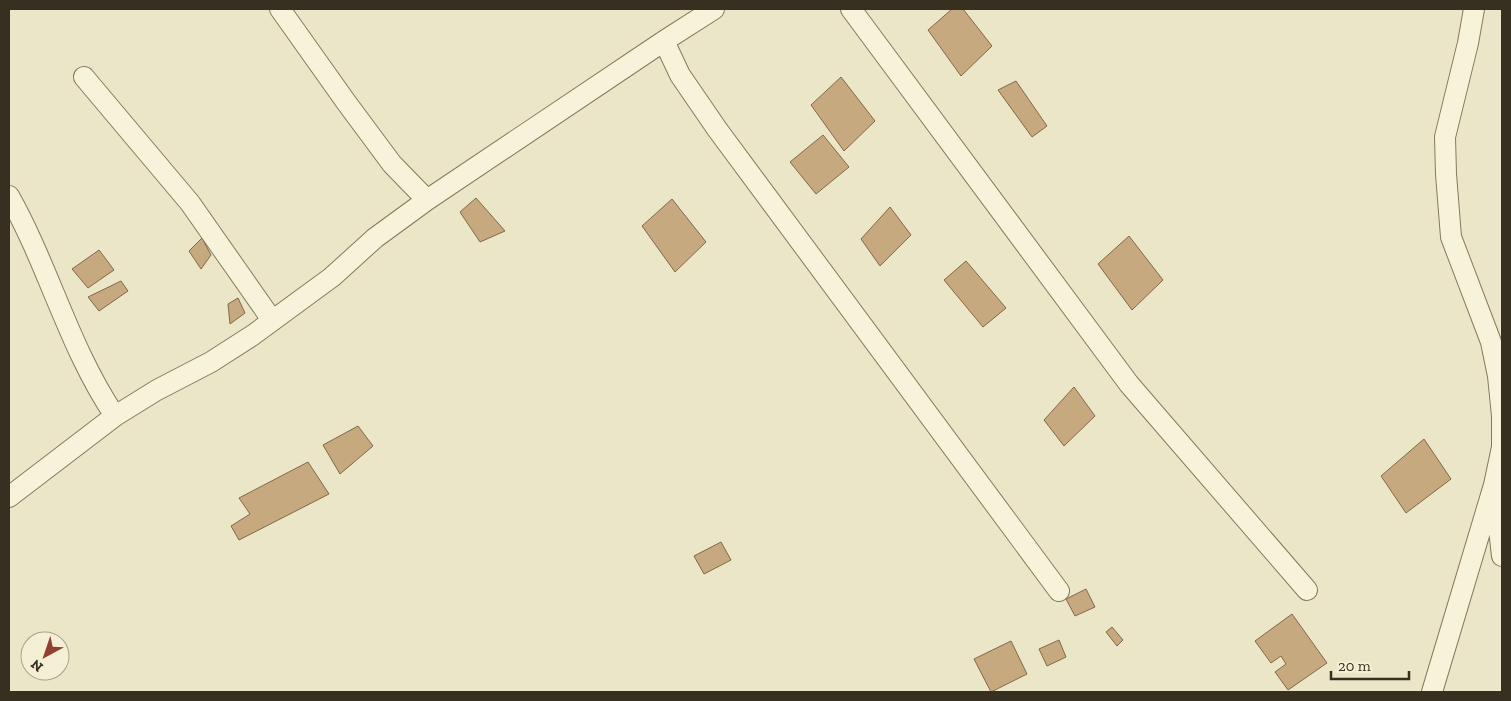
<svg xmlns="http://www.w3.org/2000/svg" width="1511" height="701" font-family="'Zilla Slab',serif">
	<rect width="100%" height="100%" fill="#ebe6c7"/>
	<path fill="#c7a97f" stroke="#836845" d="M952,9H963L992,46L961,76L928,30Z
		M841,77L875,121L844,151L811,105Z
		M1016,81L1047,126L1032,137L998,90Z
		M823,135L849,167L816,194L790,162Z
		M476,198L505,231L480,242L460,212Z
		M672,199L706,242L675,272L642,226Z
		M890,207L911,235L880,266L861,239Z
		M1129,236L1163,280L1132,310L1098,264Z
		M202,238L211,255L201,269L189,251Z
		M99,250L114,270L88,288L72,269Z
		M966,261L1006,308L983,327L944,280Z
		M121,281L128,291L99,311L88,297Z
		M238,298L245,313L230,324L228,304Z
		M1074,387L1095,416L1064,446L1044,420Z
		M358,426L373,446L340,474L323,445Z
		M1424,439L1451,479L1406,513L1381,476Z
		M308,462L329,494L239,540L231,526L250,514L239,498Z
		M721,542L731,560L704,574L694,556Z
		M1086,589L1095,607L1075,616L1066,599Z
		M1292,614L1327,663L1288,690L1275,672L1286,664L1281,656L1271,663L1255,641Z
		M1112,627L1123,640L1117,646L1106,632Z
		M1059,640L1066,657L1047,666L1039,649Z
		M1011,641L1027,674L991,692L974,659Z"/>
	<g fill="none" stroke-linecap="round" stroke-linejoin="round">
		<defs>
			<path id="street" d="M280,9L346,102L392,164L427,200
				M851,9L1129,384L1307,590
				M664,41L680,75L717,129L1059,591
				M84,77L190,203L272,320
				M9,196C49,267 69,348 115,416
				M1495,494L1502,556
				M9,497L115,416L157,390L211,362L253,335L332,277L375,238L427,200L664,41L714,9
				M1432,692L1494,485L1502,447V416L1498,376L1491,342L1451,237L1446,174L1445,137L1468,43L1474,9"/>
		</defs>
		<use href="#street" stroke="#86795d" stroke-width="22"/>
		<use href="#street" stroke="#f7f3da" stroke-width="20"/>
	</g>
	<rect width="1511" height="701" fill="none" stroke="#372f20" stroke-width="20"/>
	<g transform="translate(45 656) rotate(220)"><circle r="24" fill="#f3f0d6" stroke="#a8a38d"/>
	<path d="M0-4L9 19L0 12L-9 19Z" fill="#914031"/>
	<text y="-8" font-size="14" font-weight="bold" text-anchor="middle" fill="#372f20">N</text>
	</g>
	<path d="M1331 671v8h78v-8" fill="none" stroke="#372f20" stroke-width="2.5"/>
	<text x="1338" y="671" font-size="15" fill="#372f20" stroke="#f3f0d6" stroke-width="4" paint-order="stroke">20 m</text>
</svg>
